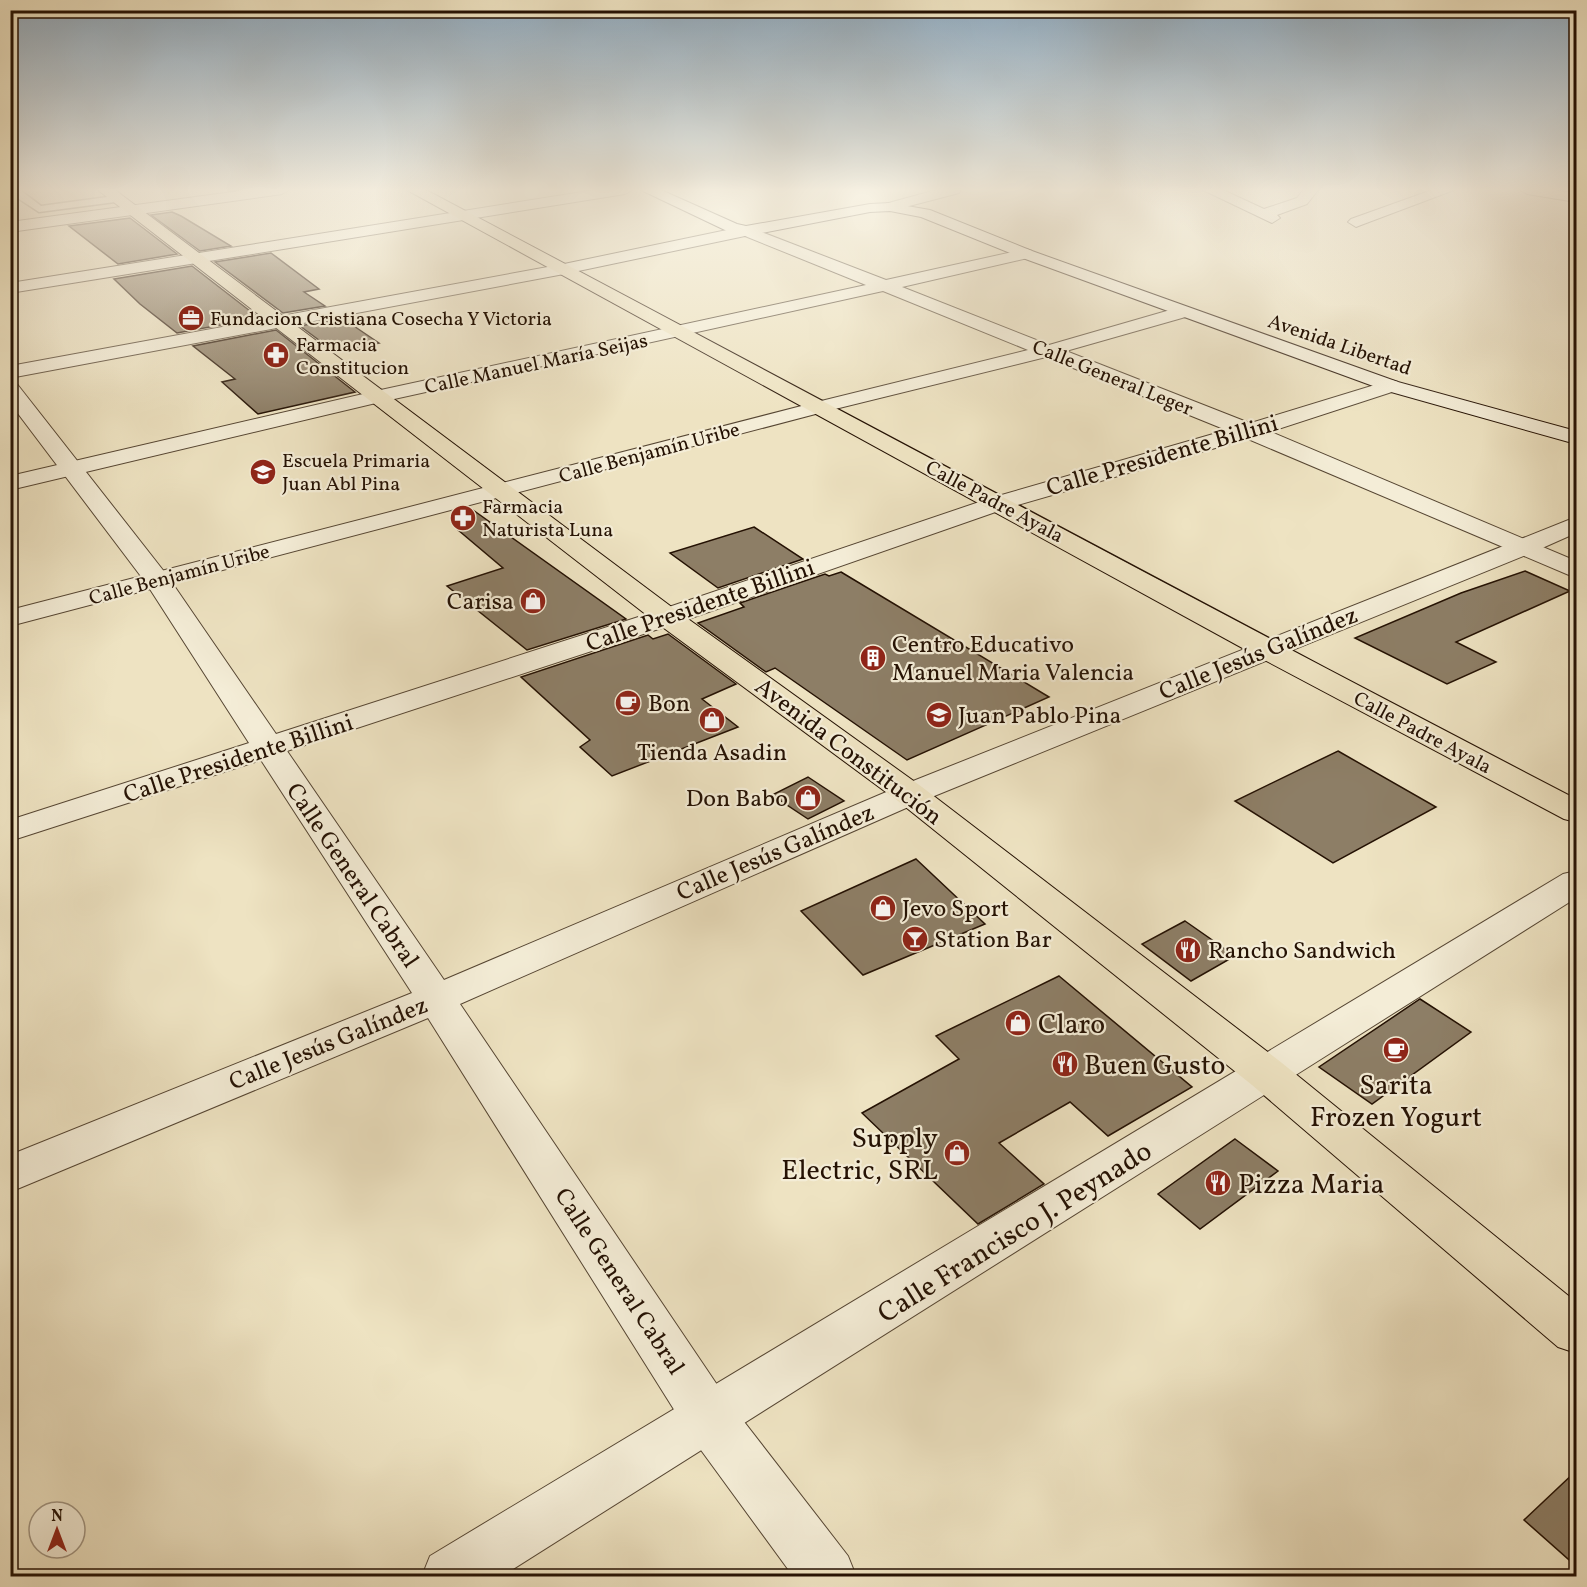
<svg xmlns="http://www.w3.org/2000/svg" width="1587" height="1587" font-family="Vollkorn,serif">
	<rect width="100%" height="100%" fill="#eee3c2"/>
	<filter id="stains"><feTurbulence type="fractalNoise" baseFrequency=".00333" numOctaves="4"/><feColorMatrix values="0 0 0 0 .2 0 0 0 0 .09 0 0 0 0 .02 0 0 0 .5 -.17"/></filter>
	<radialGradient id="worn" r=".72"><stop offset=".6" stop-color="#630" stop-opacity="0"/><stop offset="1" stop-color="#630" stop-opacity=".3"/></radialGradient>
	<path fill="#8d7e66" stroke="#241103" stroke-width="1.5" d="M172,212L181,216L231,246L200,251L151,215Z
		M130,218L177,254L118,264L69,226Z
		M271,253L319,289L304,292L325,306L283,313L215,262Z
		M192,266L259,318L177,333L140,304L114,279Z
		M342,318L379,343L335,352L300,326Z
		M276,330L355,392L258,414L222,382L235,379L193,346Z
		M473,510L626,619L527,650L447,586L503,568L458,530Z
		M754,527L803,559L718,588L670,553Z
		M1525,571L1570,591L1456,642L1496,662L1447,684L1355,638L1461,593Z
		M841,572L1049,697L907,760L775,668L766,672L698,623L744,607L740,603L825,574L829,576Z
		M668,634L736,684L702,699L738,727L612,776L580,747L590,740L521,677L648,635L653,639Z
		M1338,751L1436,807L1333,863L1235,801Z
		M808,777L844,801L808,819L772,795Z
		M916,859L985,924L863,975L801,911Z
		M1185,921L1235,956L1191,981L1142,944Z
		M1059,976L1192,1087L1108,1136L1070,1102L999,1143L1044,1184L978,1224L862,1113L959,1059L936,1036Z
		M1420,999L1471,1032L1372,1104L1319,1067Z
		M1235,1139L1278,1171L1200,1229L1158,1194Z
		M1576,1471V1566L1524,1520Z"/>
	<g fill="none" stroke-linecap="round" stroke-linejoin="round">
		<defs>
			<path id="service" d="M10,190H20L41,206L115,196L120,199L115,202L39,212L10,193Z"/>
			<path id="minor" d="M247,190H289L282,194L10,232V222Z
				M595,190H632L625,194L10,293V283Z
				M936,190H961L959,193L890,211L883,207L885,204Z
				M1203,190H1223L1264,209L1297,198L1303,190H1318L1307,204L1277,215L1280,218L1272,223Z
				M1432,190H1454L1361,225L1356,227L1348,222L1351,219Z
				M1520,190H1556L1576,194V202L1527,194Z
				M746,226L886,280L1026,249L1032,251L1034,254L1032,257L902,287L1049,345L1177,308H1189L1192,312L1189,316L1066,351L1257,426L1576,561V578L1241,436L1046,357L827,411L10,626V610L813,403L1028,350L883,291L376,403L10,490V476L376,391L866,285L745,236L564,274L10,378V366L564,264Z
				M1576,871V898L502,1576H422L430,1556L1563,874Z"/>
			<path id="tertiary" d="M1391,380L1398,382L1401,386L1398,390L1257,436L1007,508L677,623L287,751L444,980L898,787L1576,517V533L1531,553L922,801L460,1004L728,1401L848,1556L856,1576H793L690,1435L428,1018L10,1192V1155L412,993L261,760L10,841V820L249,743L146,583L10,403V382L17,384L166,574L276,734L657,611L991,498L1241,426Z"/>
			<path id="secondary" d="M641,190H661L737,224L746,226L870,204L890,203L930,210L1032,251L1398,382L1576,431V444L1384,390L1020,257L921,217L890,211L870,212L746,236L727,231Z"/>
			<path id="primary" d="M98,190H115L677,611L922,787L1282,1063L1576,1302V1353L1558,1347L1252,1085L898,801L657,623Z
				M407,190H426C809,393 1191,599 1576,799V822L1564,819L1257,656Z"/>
		</defs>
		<use href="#service" stroke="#564633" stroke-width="3"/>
		<use href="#minor" stroke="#564633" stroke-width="2"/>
		<use href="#tertiary" stroke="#564633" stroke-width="2"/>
		<use href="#secondary" stroke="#241103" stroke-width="2"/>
		<use href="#primary" stroke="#241103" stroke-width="2"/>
		<use href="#service" fill="#f4edd7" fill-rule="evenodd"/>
		<use href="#minor" fill="#f4edd7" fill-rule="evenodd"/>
		<use href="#tertiary" fill="#f4edd7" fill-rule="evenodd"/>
		<use href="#secondary" fill="#f4edd7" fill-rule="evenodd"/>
		<use href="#primary" fill="#eee3c2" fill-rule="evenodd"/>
	</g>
	<linearGradient id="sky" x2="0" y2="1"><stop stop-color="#8faabf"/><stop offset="0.46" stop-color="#f7f2e4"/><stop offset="1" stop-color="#f7f2e4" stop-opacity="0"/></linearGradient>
	<rect width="1587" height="413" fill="url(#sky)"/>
	<defs>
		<symbol id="office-disc" viewBox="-11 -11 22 22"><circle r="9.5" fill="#8f2418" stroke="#f4edd7"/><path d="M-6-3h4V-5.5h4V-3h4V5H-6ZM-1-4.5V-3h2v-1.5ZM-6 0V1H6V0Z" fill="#fff"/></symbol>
		<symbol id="pharmacy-disc" viewBox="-11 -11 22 22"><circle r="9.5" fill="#8f2418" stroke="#f4edd7"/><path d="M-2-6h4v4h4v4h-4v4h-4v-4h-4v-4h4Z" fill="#fff"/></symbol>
		<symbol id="school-disc" viewBox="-11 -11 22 22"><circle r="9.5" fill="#8f2418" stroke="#f4edd7"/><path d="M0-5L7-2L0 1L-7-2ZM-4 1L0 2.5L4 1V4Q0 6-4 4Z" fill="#fff"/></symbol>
		<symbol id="shop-disc" viewBox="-11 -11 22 22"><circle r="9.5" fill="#8f2418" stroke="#f4edd7"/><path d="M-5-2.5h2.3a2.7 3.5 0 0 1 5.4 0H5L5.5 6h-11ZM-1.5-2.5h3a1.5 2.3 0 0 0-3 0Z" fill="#fff"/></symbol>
		<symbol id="building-disc" viewBox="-11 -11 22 22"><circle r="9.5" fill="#8f2418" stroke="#f4edd7"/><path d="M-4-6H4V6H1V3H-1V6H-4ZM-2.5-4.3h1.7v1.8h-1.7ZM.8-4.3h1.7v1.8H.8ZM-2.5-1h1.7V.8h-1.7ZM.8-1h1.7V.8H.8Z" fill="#fff"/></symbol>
		<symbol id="cafe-disc" viewBox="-11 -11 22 22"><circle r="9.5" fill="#8f2418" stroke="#f4edd7"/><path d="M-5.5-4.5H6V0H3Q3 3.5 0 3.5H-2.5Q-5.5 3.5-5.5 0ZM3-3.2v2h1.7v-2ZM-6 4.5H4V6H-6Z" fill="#fff"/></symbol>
		<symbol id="bar-disc" viewBox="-11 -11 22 22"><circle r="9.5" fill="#8f2418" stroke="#f4edd7"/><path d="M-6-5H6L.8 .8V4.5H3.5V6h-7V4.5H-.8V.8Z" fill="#fff"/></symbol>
		<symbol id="restaurant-disc" viewBox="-11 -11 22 22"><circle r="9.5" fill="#8f2418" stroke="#f4edd7"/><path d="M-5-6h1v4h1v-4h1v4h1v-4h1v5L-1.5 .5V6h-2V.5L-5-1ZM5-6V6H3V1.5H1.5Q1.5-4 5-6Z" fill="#fff"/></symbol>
	</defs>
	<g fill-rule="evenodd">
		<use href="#office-disc" x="176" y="303" width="30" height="30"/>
		<use href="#pharmacy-disc" x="261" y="340" width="30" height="30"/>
		<use href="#school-disc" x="248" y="457" width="30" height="30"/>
		<use href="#pharmacy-disc" x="448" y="503" width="30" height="30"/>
		<use href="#shop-disc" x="518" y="586" width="30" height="30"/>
		<use href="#building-disc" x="858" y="643" width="30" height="30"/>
		<use href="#cafe-disc" x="613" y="688" width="30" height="30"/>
		<use href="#school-disc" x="924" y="700" width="30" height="30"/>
		<use href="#shop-disc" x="697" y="705" width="30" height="30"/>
		<use href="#shop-disc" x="793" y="783" width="30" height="30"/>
		<use href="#shop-disc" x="868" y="893" width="30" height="30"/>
		<use href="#bar-disc" x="900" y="924" width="30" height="30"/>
		<use href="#restaurant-disc" x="1173" y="935" width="30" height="30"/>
		<use href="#shop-disc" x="1003" y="1008" width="30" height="30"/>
		<use href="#cafe-disc" x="1381" y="1035" width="30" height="30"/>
		<use href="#restaurant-disc" x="1050" y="1049" width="30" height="30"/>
		<use href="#shop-disc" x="942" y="1138" width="30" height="30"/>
		<use href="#restaurant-disc" x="1203" y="1168" width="30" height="30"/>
	</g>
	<g text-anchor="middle" stroke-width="4.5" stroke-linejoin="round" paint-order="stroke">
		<g font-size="20" fill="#241103" stroke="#f4edd7" text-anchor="start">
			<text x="210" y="325">Fundacion Cristiana Cosecha Y Victoria</text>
			<text x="296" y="351">Farmacia<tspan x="296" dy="23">Constitucion</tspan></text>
			<text x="282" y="467">Escuela Primaria<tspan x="282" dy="23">Juan Abl Pina</tspan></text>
			<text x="482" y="513">Farmacia<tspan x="482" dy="23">Naturista Luna</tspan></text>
		</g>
		<g font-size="20" fill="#241103" stroke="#f4edd7">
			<text transform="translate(1340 344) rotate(19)" y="7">Avenida Libertad</text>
			<text transform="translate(536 363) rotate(-12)" y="7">Calle Manuel María Seijas</text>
			<text transform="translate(1113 377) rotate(22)" y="7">Calle General Leger</text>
			<text transform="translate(649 452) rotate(-15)" y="7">Calle Benjamín Uribe</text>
			<text transform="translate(995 501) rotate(28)" y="7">Calle Padre Ayala</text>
			<text transform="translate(179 574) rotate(-15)" y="7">Calle Benjamín Uribe</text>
			<text transform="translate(1423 732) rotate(28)" y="7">Calle Padre Ayala</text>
		</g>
		<g font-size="24" fill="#241103" stroke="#f4edd7">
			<text transform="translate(1162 455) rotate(-16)" y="8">Calle Presidente Billini</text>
			<text transform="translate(700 605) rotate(-19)" y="8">Calle Presidente Billini</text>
			<text transform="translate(1258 653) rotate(-22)" y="8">Calle Jesús Galíndez</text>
			<text transform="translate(849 751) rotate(37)" y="8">Avenida Constitución</text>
			<text transform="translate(238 758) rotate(-18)" y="8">Calle Presidente Billini</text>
			<text transform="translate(775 852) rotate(-23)" y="8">Calle Jesús Galíndez</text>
			<text transform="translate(353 875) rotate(56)" y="8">Calle General Cabral</text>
			<text transform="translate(328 1043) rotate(-22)" y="8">Calle Jesús Galíndez</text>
			<text transform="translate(620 1281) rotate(57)" y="8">Calle General Cabral</text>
		</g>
		<g font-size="24" fill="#241103" stroke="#f4edd7" text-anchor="start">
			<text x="514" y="609" text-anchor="end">Carisa</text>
			<text x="892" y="652">Centro Educativo<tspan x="892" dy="28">Manuel Maria Valencia</tspan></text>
			<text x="648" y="711">Bon</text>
			<text x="958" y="723">Juan Pablo Pina</text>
			<text x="712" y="760" text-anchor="middle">Tienda Asadin</text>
			<text x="788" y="806" text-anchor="end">Don Babo</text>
			<text x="902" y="916">Jevo Sport</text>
			<text x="934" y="947">Station Bar</text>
			<text x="1208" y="958">Rancho Sandwich</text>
		</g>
		<g font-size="28" fill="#241103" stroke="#f4edd7" text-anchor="start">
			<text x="1038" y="1033">Claro</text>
			<text x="1084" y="1074">Buen Gusto</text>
			<text x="1396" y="1094" text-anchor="middle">Sarita<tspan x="1396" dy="32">Frozen Yogurt</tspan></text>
			<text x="938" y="1147" text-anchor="end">Supply<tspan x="938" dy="32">Electric, SRL</tspan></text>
			<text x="1238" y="1193">Pizza Maria</text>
		</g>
		<g font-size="28" fill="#241103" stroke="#f4edd7">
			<text transform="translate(1014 1231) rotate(-32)" y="10">Calle Francisco J. Peynado</text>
		</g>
	</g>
	<rect width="1587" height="1587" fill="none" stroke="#eee3c2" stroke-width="36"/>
	<rect x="12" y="12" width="1563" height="1563" fill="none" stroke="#241103" stroke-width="3"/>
	<rect x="18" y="18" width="1551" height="1551" fill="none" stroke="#241103" stroke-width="1.5"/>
	<g transform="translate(57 1530)"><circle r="28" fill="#f4edd7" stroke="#a19582" stroke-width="1.5"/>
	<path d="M0-4.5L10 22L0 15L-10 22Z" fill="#8f2418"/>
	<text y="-9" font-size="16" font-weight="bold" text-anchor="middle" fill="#241103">N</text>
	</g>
	<rect width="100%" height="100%" filter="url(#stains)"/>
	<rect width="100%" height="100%" fill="url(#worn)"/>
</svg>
